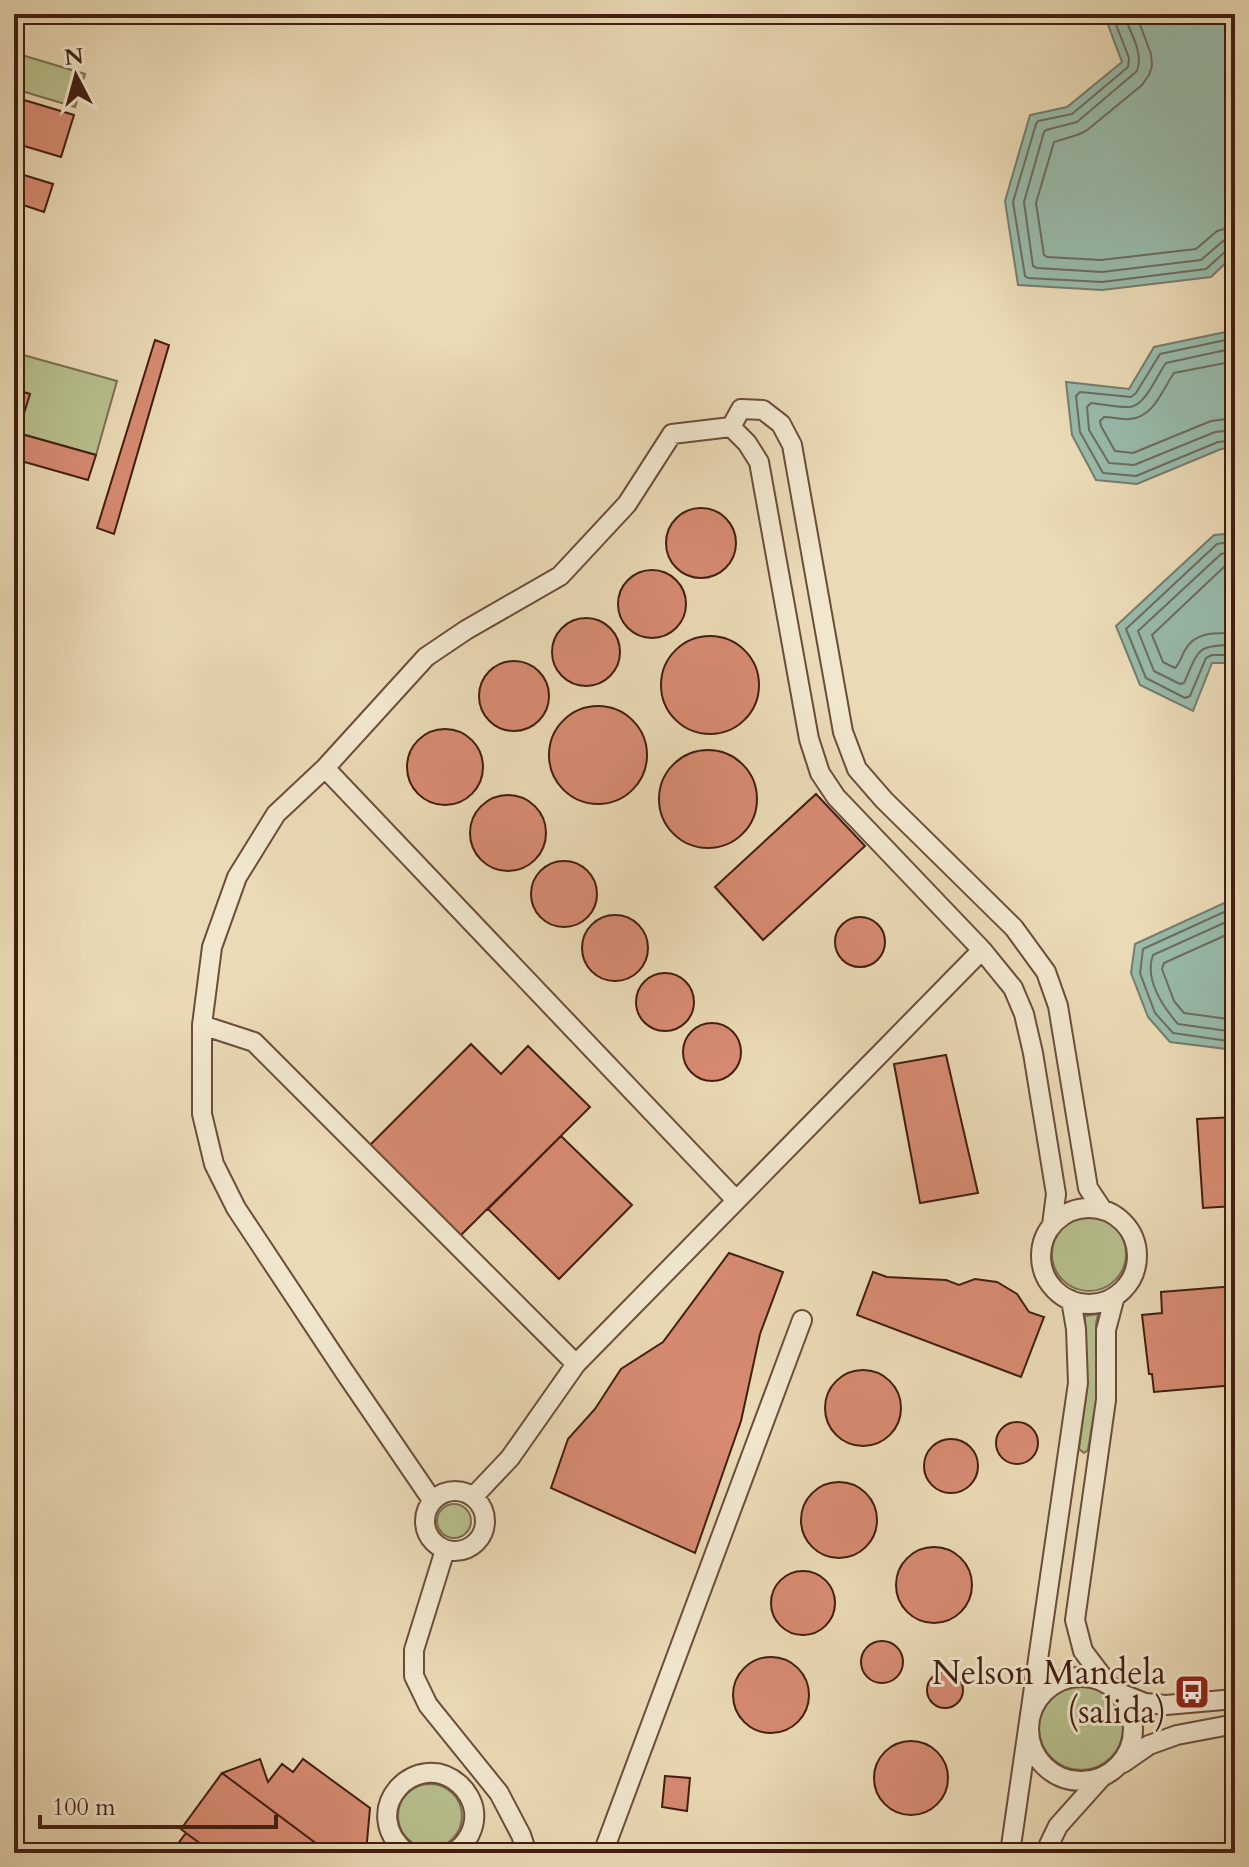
<svg xmlns="http://www.w3.org/2000/svg" width="1249" height="1867" font-family="Cardo,serif">
	<rect width="100%" height="100%" fill="#eadab5"/>
	<filter id="stains"><feTurbulence type="fractalNoise" baseFrequency=".0025" numOctaves="4"/><feColorMatrix values="0 0 0 0 .2 0 0 0 0 .09 0 0 0 0 .02 0 0 0 .5 -.17"/></filter>
	<radialGradient id="worn" r=".72"><stop offset=".6" stop-color="#630" stop-opacity="0"/><stop offset="1" stop-color="#630" stop-opacity=".3"/></radialGradient>
	<path fill="#b7c08d" stroke="#7c6f4f" stroke-width="2" d="M25,56L85,74L75,107L15,89Z
		M16,353L117,381L96,455L18,433C16,408 9,378 16,353Z
		M1052 1254a37 37 0 1 1 74 0a37 37 0 1 1-74 0Z
		M1098,1314L1096,1324L1097,1395L1088,1450L1084,1453L1079,1449L1087,1389L1085,1316Z
		M437 1521a17 17 0 1 1 34 0a17 17 0 1 1-34 0Z
		M1039 1728a42 42 0 1 1 84 0a42 42 0 1 1-84 0Z
		M398 1816a32 32 0 1 1 64 0a32 32 0 1 1-64 0Z"/>
	<path fill="#98bbab" stroke="#767c6d" stroke-width="2" d="M1104,14H1235V254L1211,277L1102,290L1018,285L1005,201L1030,115L1067,107L1122,62Z
		M1235,330V447L1221,449L1137,484L1096,480L1072,435L1066,382L1129,389L1154,347Z
		M1235,533V663H1212L1193,711L1140,685L1116,626L1214,535Z
		M1235,898V1050L1170,1042L1148,1017L1131,973L1135,944Z"/>
	<g fill="none" stroke-linecap="round" stroke-linejoin="round">
		<path stroke="#6d6c5e" stroke-width="2" d="M1112,14L1129,58L1128,67L1072,114L1038,121L1036,124L1013,202L1025,276L1028,278L1102,282L1206,269L1227,250L1235,249
			M1123,14C1130,31 1144,53 1137,71L1077,122L1046,130L1044,132L1024,202L1033,266L1037,268L1102,272L1201,260L1223,241L1235,238
			M1136,14L1151,54L1152,66L1149,75L1142,85L1086,131L1077,135L1054,142L1036,203L1044,255L1047,257L1101,260L1196,249L1217,231L1235,226
			M1235,338L1160,354L1136,393L1131,397L1080,392L1076,396L1080,432L1103,473L1136,476L1218,442L1235,440
			M1235,348L1166,363C1157,375 1146,405 1130,407C1118,408 1103,404 1091,403L1087,407L1089,430L1109,463L1134,465L1215,432L1235,430
			M1235,361L1174,373C1162,390 1154,417 1130,419C1121,420 1112,417 1104,417L1100,421L1101,426L1115,451L1133,453L1211,421L1235,418
			M1235,541L1217,544L1126,629L1146,678L1185,698L1190,696L1206,658L1212,655H1235
			M1235,551L1221,554L1138,631L1154,671L1180,684L1184,683C1199,649 1196,645 1235,645
			M1235,563L1226,565L1152,635L1163,662L1175,668C1180,663 1181,657 1185,650C1195,631 1216,633 1235,633
			M1235,907L1143,949L1140,973L1155,1013L1173,1033L1235,1042
			M1235,918L1153,955C1144,979 1163,1007 1178,1024L1235,1032
			M1235,931L1164,963L1162,969L1174,1001L1184,1013L1235,1020"/>
	</g>
	<path fill="#d78b72" stroke="#421e11" stroke-width="2" d="M14,97L74,115L61,157L14,143Z
		M14,172L53,184L44,212L14,202Z
		M155,340L169,345L114,534L97,528Z
		M14,389L30,394L18,433L96,455L88,480L14,459Z
		M666 543a35 35 0 1 1 70 0a35 35 0 1 1-70 0Z
		M618 604a34 34 0 1 1 68 0a34 34 0 1 1-68 0Z
		M552 652a34 34 0 1 1 68 0a34 34 0 1 1-68 0Z
		M661 685a49 49 0 1 1 98 0a49 49 0 1 1-98 0Z
		M479 696a35 35 0 1 1 70 0a35 35 0 1 1-70 0Z
		M549 755a49 49 0 1 1 98 0a49 49 0 1 1-98 0Z
		M407 767a38 38 0 1 1 76 0a38 38 0 1 1-76 0Z
		M659 799a49 49 0 1 1 98 0a49 49 0 1 1-98 0Z
		M816,794L865,846L763,940L715,887Z
		M470 833a38 38 0 1 1 76 0a38 38 0 1 1-76 0Z
		M531 894a33 33 0 1 1 66 0a33 33 0 1 1-66 0Z
		M582 948a33 33 0 1 1 66 0a33 33 0 1 1-66 0Z
		M835 942a25 25 0 1 1 50 0a25 25 0 1 1-50 0Z
		M636 1002a29 29 0 1 1 58 0a29 29 0 1 1-58 0Z
		M683 1052a29 29 0 1 1 58 0a29 29 0 1 1-58 0Z
		M471,1044L501,1074L528,1046L590,1107L459,1237L368,1147Z
		M946,1055L978,1193L920,1203L894,1064Z
		M1235,1117V1206L1203,1208L1197,1119Z
		M561,1136L632,1205L559,1279L488,1209Z
		M729,1253L783,1272L760,1334L741,1421L695,1553L551,1488L568,1439L595,1409L621,1369L663,1342Z
		M873,1272L887,1277L946,1280L959,1285L975,1279L997,1282L1017,1294L1029,1312L1044,1317L1021,1377L857,1315Z
		M1235,1286V1385L1154,1392L1152,1374H1149L1142,1315L1162,1313L1161,1292Z
		M825 1408a38 38 0 1 1 76 0a38 38 0 1 1-76 0Z
		M996 1443a21 21 0 1 1 42 0a21 21 0 1 1-42 0Z
		M924 1466a27 27 0 1 1 54 0a27 27 0 1 1-54 0Z
		M801 1520a38 38 0 1 1 76 0a38 38 0 1 1-76 0Z
		M896 1585a38 38 0 1 1 76 0a38 38 0 1 1-76 0Z
		M771 1603a32 32 0 1 1 64 0a32 32 0 1 1-64 0Z
		M861 1662a21 21 0 1 1 42 0a21 21 0 1 1-42 0Z
		M733 1695a38 38 0 1 1 76 0a38 38 0 1 1-76 0Z
		M927 1690a18 18 0 1 1 36 0a18 18 0 1 1-36 0Z
		M874 1778a37 37 0 1 1 74 0a37 37 0 1 1-74 0Z
		M260,1759L268,1782L282,1764L293,1772L303,1759L370,1808L366,1853H329L222,1773Z
		M222,1773L329,1853H213L186,1833L181,1829Z
		M665,1776L690,1778L687,1811L662,1807Z
		M186,1833L213,1853H171Z"/>
	<g fill="none" stroke-linecap="round" stroke-linejoin="round">
		<defs>
			<path id="minor" d="M731,427L741,409L763,410L781,424L792,445L843,732L857,769L884,800L1014,928L1046,972L1058,1006L1088,1188L1102,1209
				M731,427L747,443L759,462L809,739L820,773L836,797L982,950L1013,988L1024,1014L1033,1053L1056,1194L1052,1225
				M325,768L736,1200
				M202,1025L254,1042L576,1364
				M1041 1256a48 48 0 1 1 96 0a48 48 0 1 1-96 0Z
				M425 1521a30 30 0 1 1 60 0a30 30 0 1 1-60 0Z
				M474,1496L510,1458L576,1364L982,950
				M432,1500L344,1371L236,1208L214,1164L202,1114V1025L212,947L237,877L276,814L325,768L426,657L466,630L560,576L627,504L672,434L731,427
				M445,1550L414,1650V1676L428,1705L499,1793L521,1835L527,1853
				M1029 1729a52 52 0 1 1 104 0a52 52 0 1 1-104 0Z
				M1108,1684L1083,1651L1075,1620L1106,1400V1330L1115,1296
				M1120,1693L1145,1703L1166,1705L1235,1699
				M1123,1763L1149,1745L1177,1735L1235,1724
				M407,1853C355,1810 417,1747 459,1784C466,1790 473,1801 474,1811C476,1828 467,1844 453,1853
				M603,1853L802,1320
				M1010,1853L1078,1383L1076,1329L1071,1300
				M1045,1853L1058,1826L1101,1778"/>
		</defs>
		<use href="#minor" stroke="#6c4d3a" stroke-width="22"/>
		<use href="#minor" stroke="#f1e7cf" stroke-width="18"/>
	</g>
	<defs>
		<symbol id="bus-square" viewBox="-11 -11 22 22"><rect x="-9" y="-9" width="18" height="18" rx="4" fill="#8f2418" stroke="#f1e7cf"/><path d="M-5-6H5V4H4V6H2V4H-2V6H-4V4H-5ZM-3.5-4V0h7V-4ZM-3.5 1.2v1.5H-2V1.2ZM2 1.2v1.5H3.5V1.2Z" fill="#fff"/></symbol>
	</defs>
	<g fill-rule="evenodd">
		<use href="#bus-square" x="1172" y="1672" width="40" height="40"/>
	</g>
	<g text-anchor="middle" stroke-width="6" stroke-linejoin="round" paint-order="stroke">
		<g font-size="34" fill="#421e11" stroke="#f1e7cf" text-anchor="end">
			<text x="1166" y="1684">Nelson Mandela<tspan x="1166" dy="39">(salida)</tspan></text>
		</g>
	</g>
	<rect width="1249" height="1867" fill="none" stroke="#eadab5" stroke-width="48"/>
	<rect x="16" y="16" width="1217" height="1835" fill="none" stroke="#421e11" stroke-width="4"/>
	<rect x="24" y="24" width="1201" height="1819" fill="none" stroke="#421e11" stroke-width="2"/>
	<g transform="translate(76 76) rotate(354)" stroke="#f1e7cf" stroke-width="6" paint-order="stroke">
	<path d="M0-6L14 30L0 20L-14 30Z" fill="#421e11"/>
	<text y="-12" font-size="22" font-weight="bold" text-anchor="middle" fill="#421e11">N</text>
	</g>
	<path d="M40 1815v12h236v-12" fill="none" stroke="#421e11" stroke-width="4"/>
	<text x="52" y="1815" font-size="24" fill="#421e11" stroke="#f1e7cf" stroke-width="6" paint-order="stroke">100 m</text>
	<rect width="100%" height="100%" filter="url(#stains)"/>
	<rect width="100%" height="100%" fill="url(#worn)"/>
</svg>
